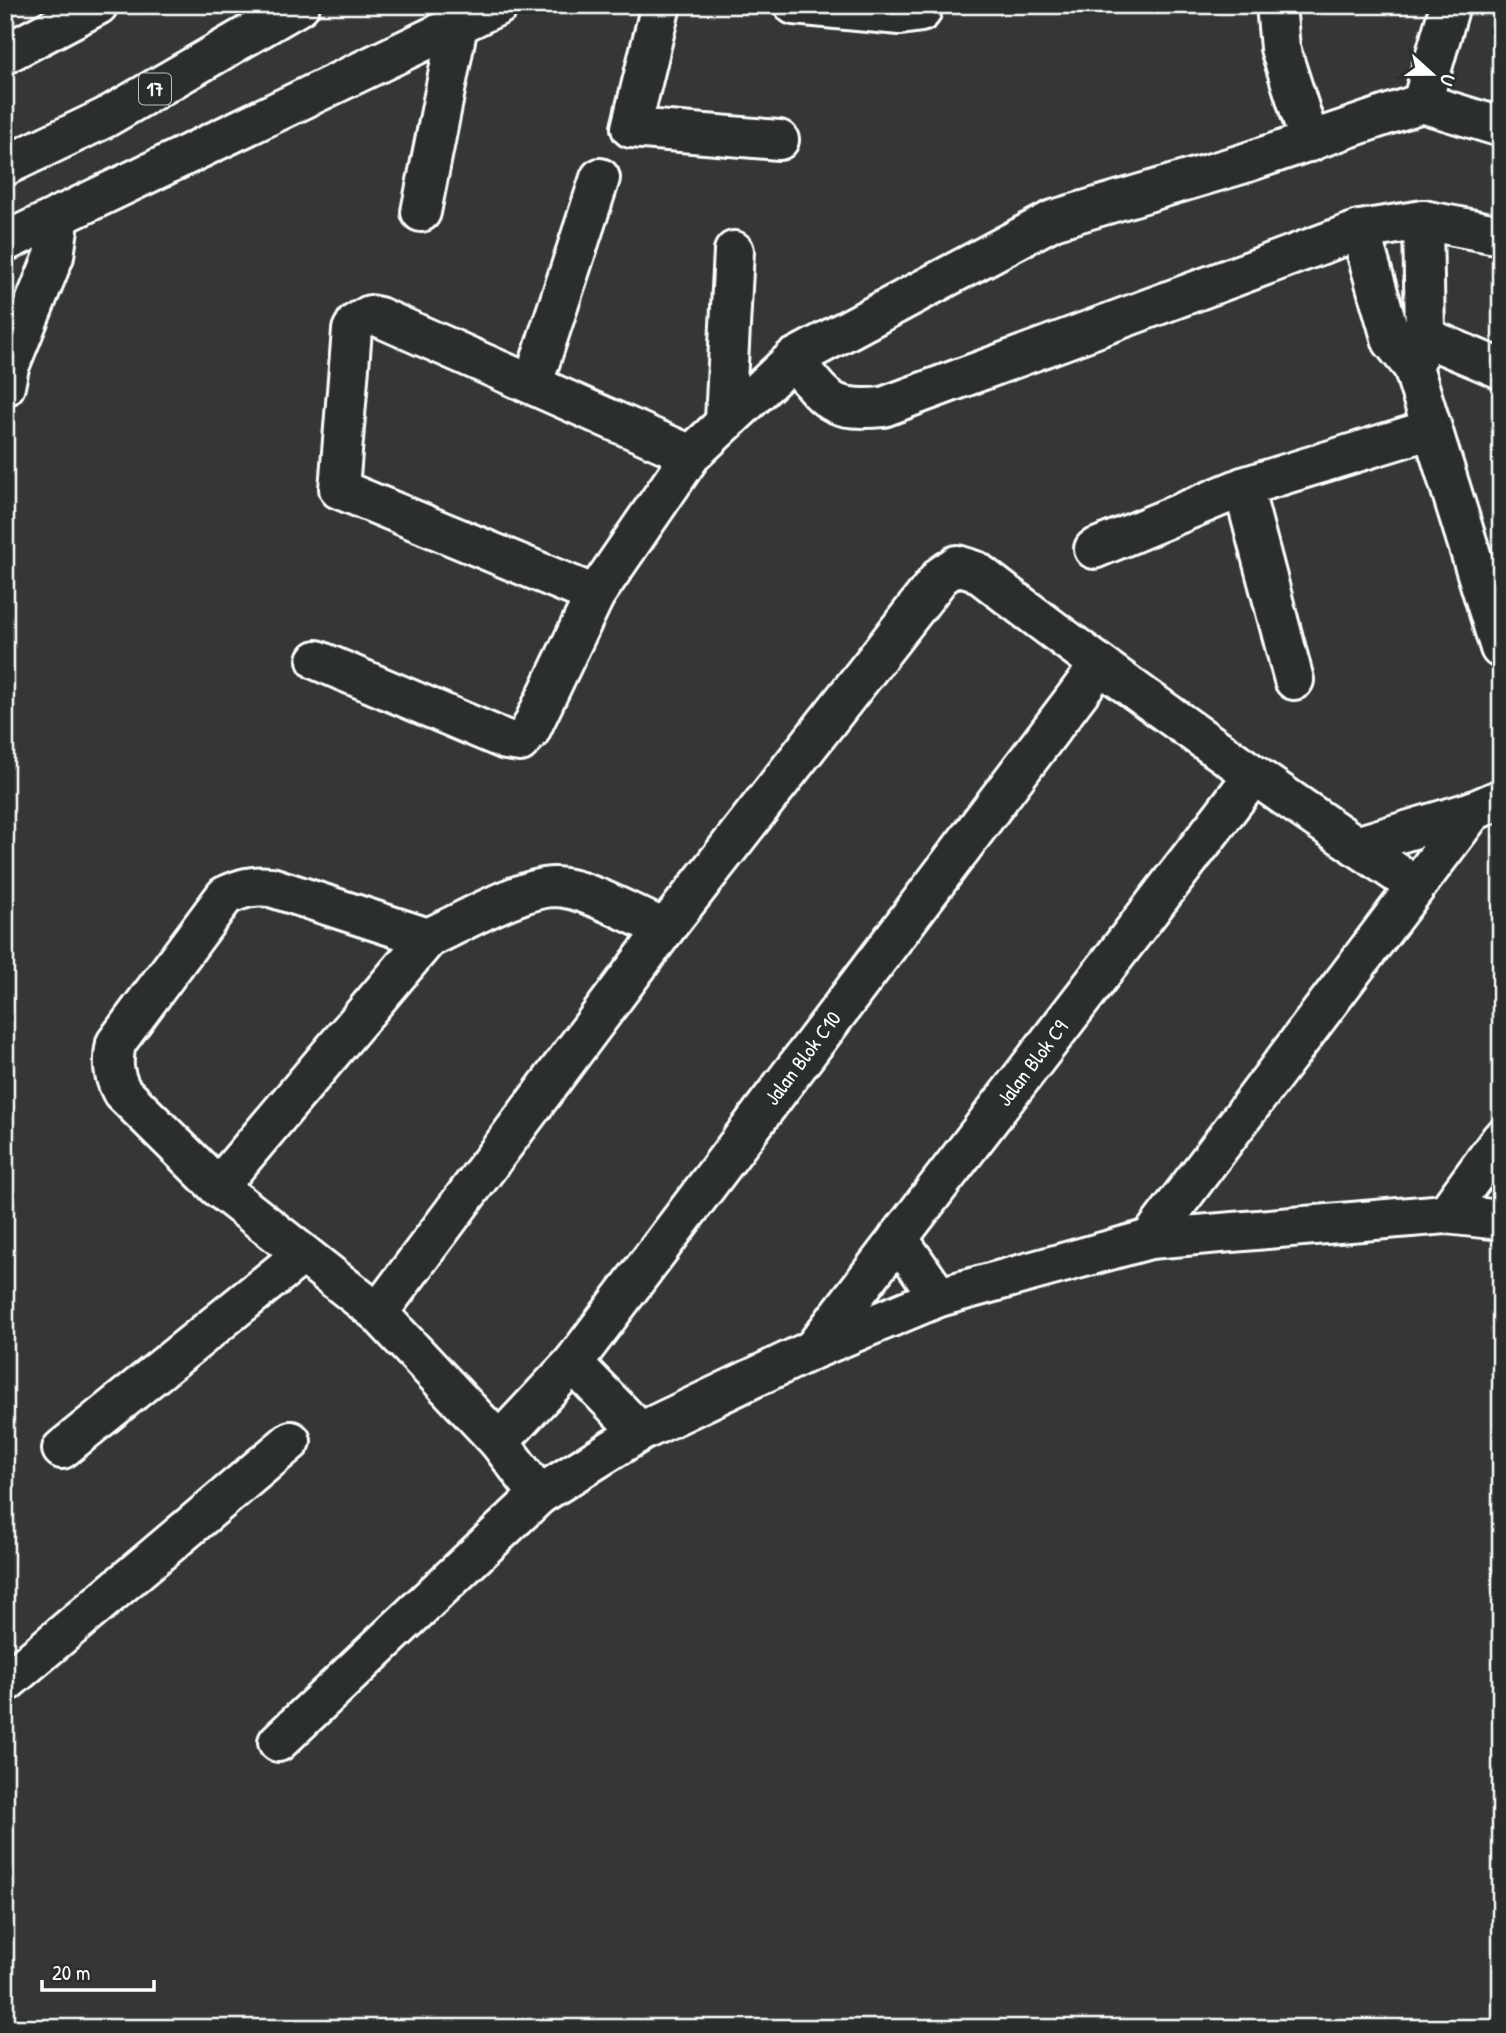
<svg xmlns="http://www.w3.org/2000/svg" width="1506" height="2033" font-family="'Patrick Hand',sans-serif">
	<rect width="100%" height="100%" fill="#363734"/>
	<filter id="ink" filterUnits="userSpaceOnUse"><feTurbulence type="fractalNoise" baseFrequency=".0143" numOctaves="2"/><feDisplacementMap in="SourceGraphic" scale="14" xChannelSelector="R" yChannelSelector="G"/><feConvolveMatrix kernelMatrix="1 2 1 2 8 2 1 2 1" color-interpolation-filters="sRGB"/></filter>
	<g filter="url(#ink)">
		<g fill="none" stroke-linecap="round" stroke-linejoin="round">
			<defs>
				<g id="minor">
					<path d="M661,5L631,128L779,140"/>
					<path d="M794,5L900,15L921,12L923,5"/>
					<path d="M1276,5L1280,48L1310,142"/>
					<path d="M1422,103L1450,5"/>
					<path d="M421,212L458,25"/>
					<path d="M1360,230L1392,341L1413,367L1500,648"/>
					<path d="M5,242L499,5"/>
					<path d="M1401,339L1425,337L1501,369"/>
					<path d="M793,359C826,399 828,412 883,407L1360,230L1423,220L1501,235"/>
					<path d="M1413,367L1425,337L1423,220"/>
					<path d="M533,383L600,178"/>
					<path d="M5,386L9,367L54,256L60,215"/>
					<path d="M725,420L734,251"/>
					<path d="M1243,487L1294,680"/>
					<path d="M1094,549L1243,487L1432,429"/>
					<path d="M595,595L339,489L352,330L356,323L370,315L379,317L691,455"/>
					<path d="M317,660L506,740L520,742L530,731L595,595L691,455L793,359L1053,220L1242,164L1422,103L1501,127"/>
					<path d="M1356,846L1473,811"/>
					<path d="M218,1187L428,938"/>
					<path d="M1446,1214L1501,1139"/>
					<path d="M898,1238L939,1297"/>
					<path d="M1150,1239L1473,811L1501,799"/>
					<path d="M378,1313L665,929L941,576L957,565L976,571C1119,682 1266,785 1416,886"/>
					<path id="s1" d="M814,1348L1253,776"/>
					<path d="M573,1363L640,1432"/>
					<path id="s2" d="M499,1442L573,1363L1099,666"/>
					<path d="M62,1449L303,1254"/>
					<path d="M539,1495L499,1442L378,1313L218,1187L122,1092C113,1075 112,1062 116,1043L225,896C242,888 253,885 271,887L428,938C461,923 520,888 554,887C585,887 636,917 665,929"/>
					<path d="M5,1683L291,1441"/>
					<path d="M278,1742L539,1495L640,1432L812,1350L939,1297L1150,1239L1446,1214L1501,1220"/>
				</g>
				<path id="highway" d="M5,54L98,5
					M5,166L105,118L300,5"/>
			</defs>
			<use href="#minor" stroke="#fff" stroke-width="44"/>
			<use href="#highway" stroke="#fff" stroke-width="44"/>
			<use href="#minor" stroke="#2a2d2e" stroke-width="38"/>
			<use href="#highway" stroke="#2a2d2e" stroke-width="38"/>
		</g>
	</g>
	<g text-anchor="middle" stroke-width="5" stroke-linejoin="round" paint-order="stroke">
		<rect fill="#2a2d2e" stroke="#bfc0c0" stroke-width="2" x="139" y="73.5" width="32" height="31" rx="5"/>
		<g font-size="19" font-weight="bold" fill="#fff">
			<text x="155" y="96">17</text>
		</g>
		<g font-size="21" fill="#fff" stroke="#2a2d2e">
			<text dy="7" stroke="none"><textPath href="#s2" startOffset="490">Jalan Blok C10</textPath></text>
			<text dy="7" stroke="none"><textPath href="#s1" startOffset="359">Jalan Blok C9</textPath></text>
		</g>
	</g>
	<rect width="1506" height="2033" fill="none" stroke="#2a2d2e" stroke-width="28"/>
	<rect x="14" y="14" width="1478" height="2005" fill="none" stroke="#fff" stroke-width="2.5" filter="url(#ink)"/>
	<g transform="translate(1432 74) rotate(111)" stroke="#2a2d2e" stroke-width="5" paint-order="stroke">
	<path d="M0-5L12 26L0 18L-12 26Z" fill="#ffffff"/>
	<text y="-10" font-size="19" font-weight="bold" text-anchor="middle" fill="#ffffff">U</text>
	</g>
	<path d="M42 1980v10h112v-10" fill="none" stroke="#ffffff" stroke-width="3.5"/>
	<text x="52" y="1980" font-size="21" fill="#ffffff" stroke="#2a2d2e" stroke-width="5" paint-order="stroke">20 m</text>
</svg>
